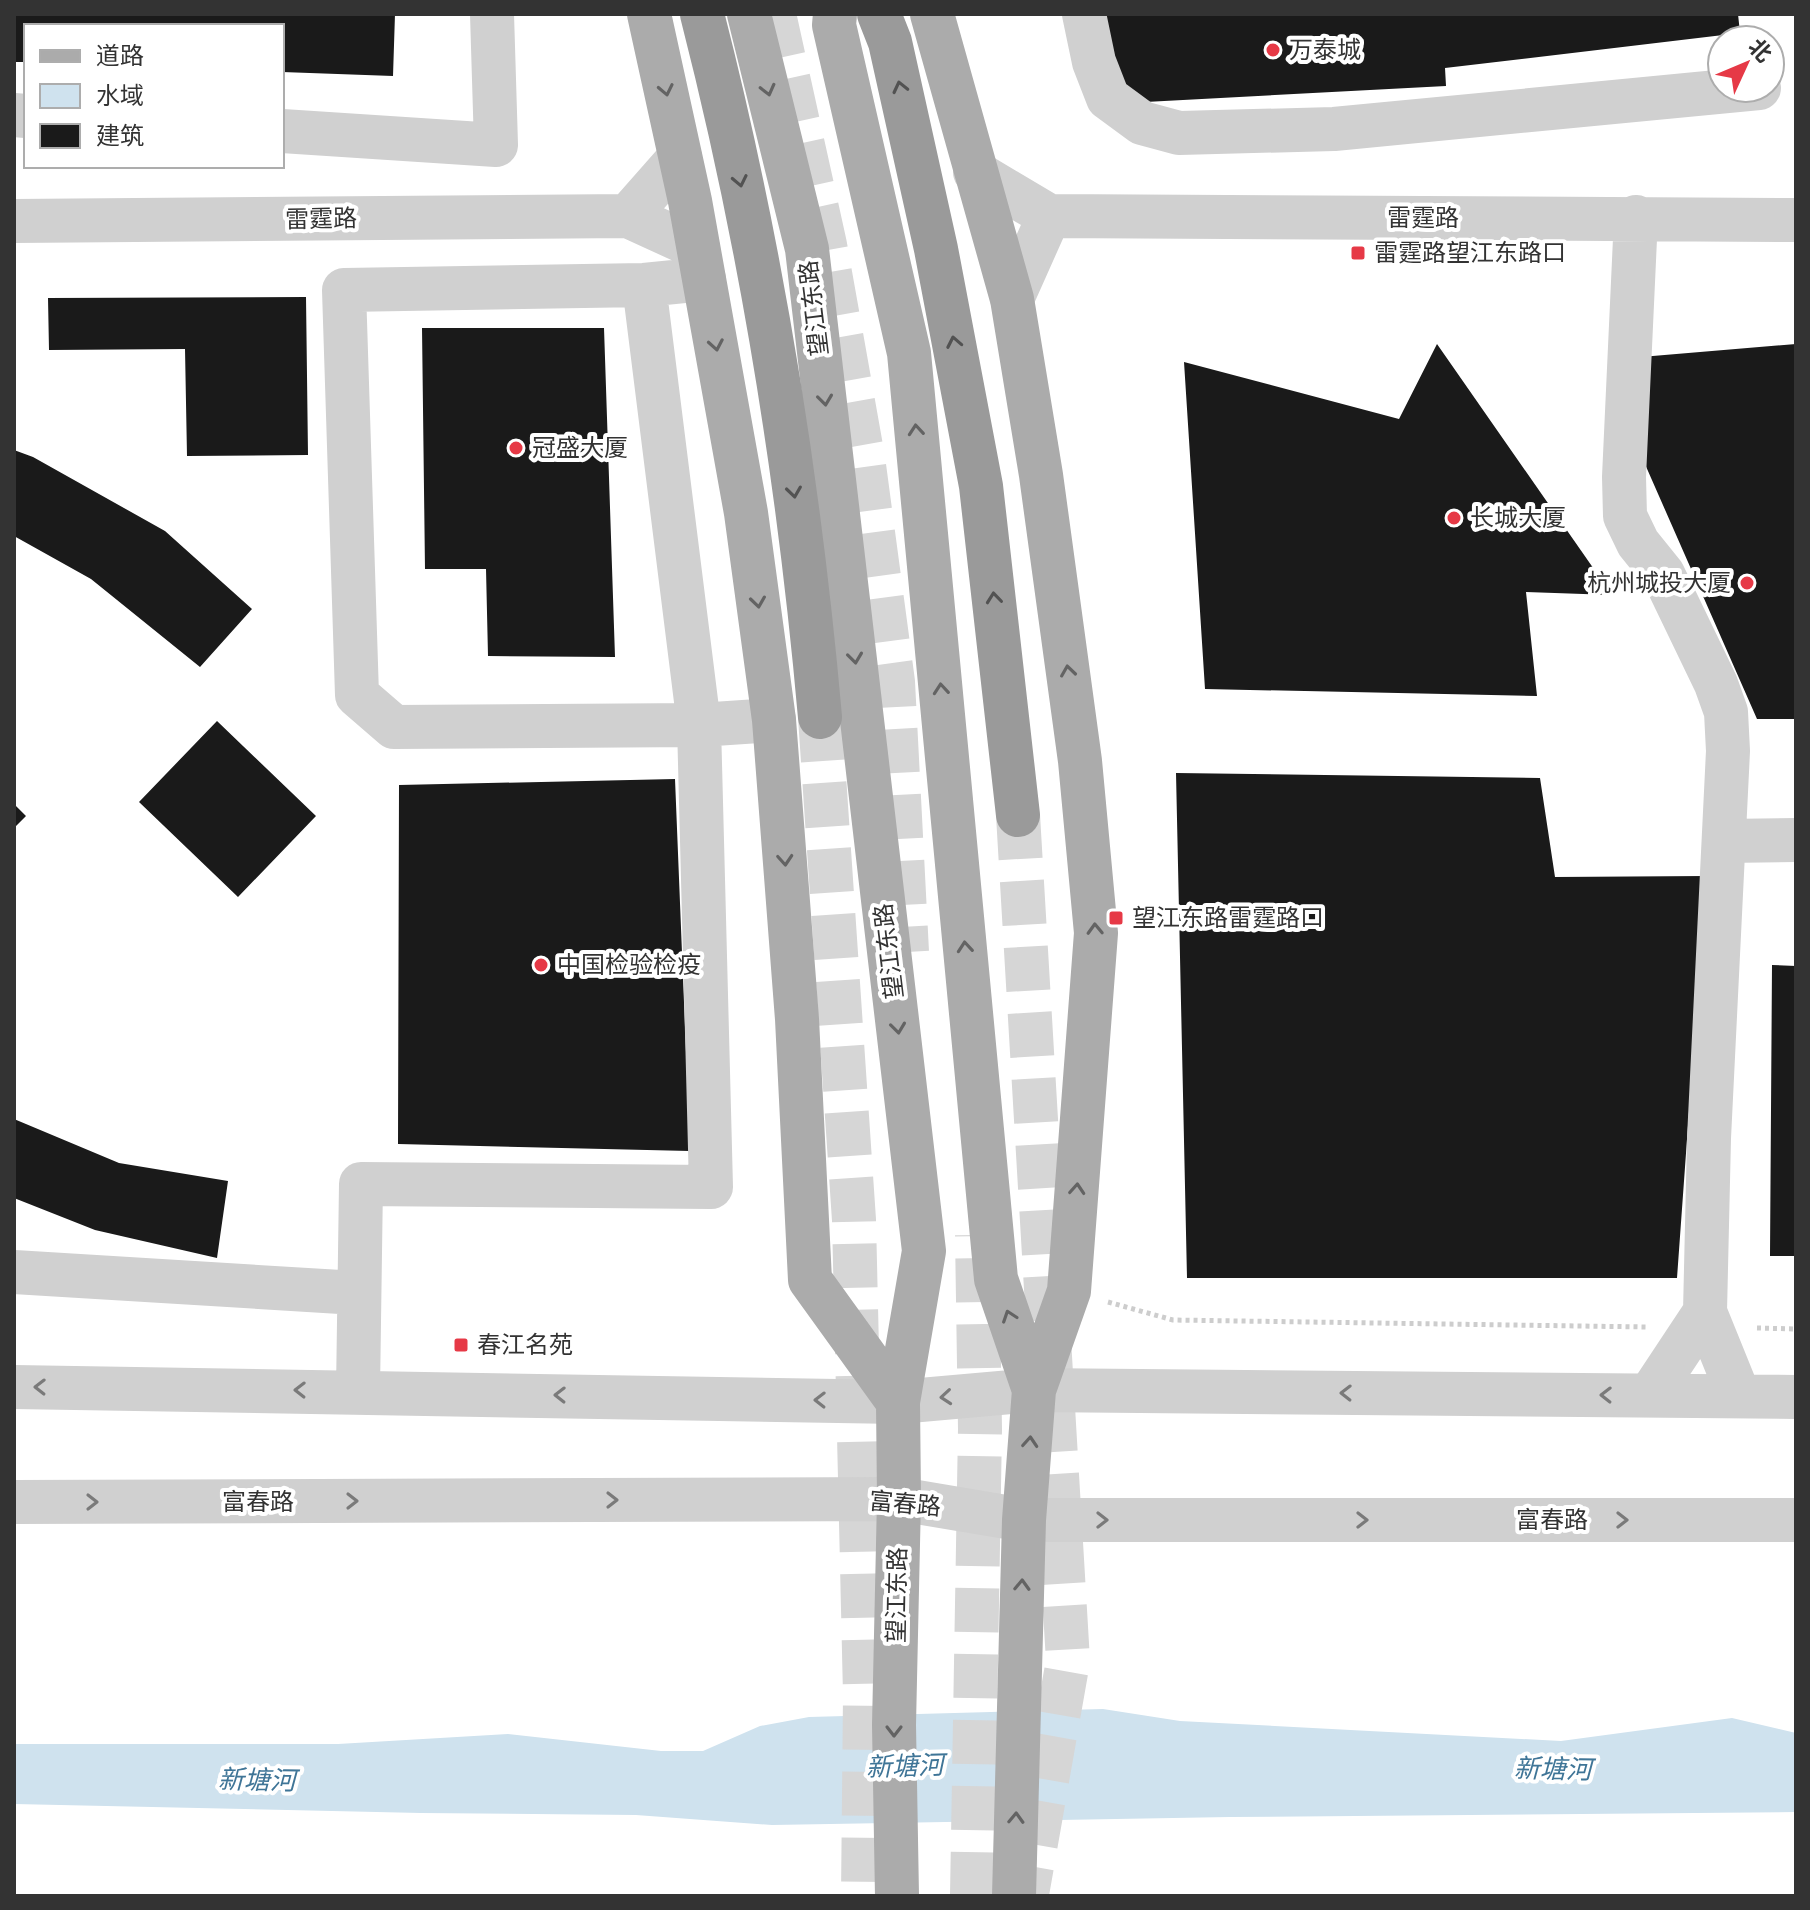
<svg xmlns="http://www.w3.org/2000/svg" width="1810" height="1910" font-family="'Source Sans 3','Noto Sans SC',sans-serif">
	<rect width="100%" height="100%" fill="#fff"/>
	<path fill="#cfe2ee" d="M1103,1709L1180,1721L1561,1741L1732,1718L1796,1733V1812L1230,1817L772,1825L636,1815L421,1813L14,1804V1744H338L508,1734L661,1751H703L760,1726L809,1717Z"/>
	<path fill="#1a1a1a" d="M14,14H395L393,76L282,72V26H26V62H14Z
		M1099,14H1738L1740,33L1445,68L1446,86L1108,104Z
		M306,297L308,455L187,456L185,349L49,350L48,298Z
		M422,328H604L615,657L488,656L486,569H425Z
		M1437,344L1612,595L1526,592L1537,696L1205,689L1184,362L1399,419Z
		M1796,344V719H1757L1637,446L1629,358Z
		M14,450L33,457L165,531L252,609L200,667L91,579L14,536Z
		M217,721L316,816L238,897L139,802Z
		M1176,773L1540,778L1555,877L1706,876L1677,1278H1187Z
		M675,779L690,1151L398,1144L399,785Z
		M14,804L26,816L14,828Z
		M1772,965L1796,966V1256H1770Z
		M14,1119L119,1163L228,1181L217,1258L95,1230L14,1198Z"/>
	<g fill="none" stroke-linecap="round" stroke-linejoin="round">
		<path stroke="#d6d6d6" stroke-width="44" stroke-dasharray="44 22" stroke-linecap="butt" d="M774,14L825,245L863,458L893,682L907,952
			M820,717L854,1220L865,1695L863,1896
			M1018,815L1068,1661L1027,1894
			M972,1896L980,1429L977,1235"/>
		<path stroke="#cdcdcd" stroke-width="5" stroke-dasharray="4 4" stroke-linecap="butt" d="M1108,1302L1173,1320L1647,1327
			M1757,1328L1796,1329"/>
		<path stroke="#d0d0d0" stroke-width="44" d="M1084,14L1094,62L1108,98L1142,123L1179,133L1334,129L1759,88
			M14,115L26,116
			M282,131L496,145L492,14
			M975,172L1049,216L1796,220
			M628,216L680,157
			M1636,217L1624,477L1625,516L1638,543L1663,574L1716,684L1726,712L1728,751L1709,1138L1705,1312L1739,1396
			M14,221L628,216L698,248
			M644,285L699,725L394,727L357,695L344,290L644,285L704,279
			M1012,299L1049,216
			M1724,841L1796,840
			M14,1272L357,1293
			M14,1387L898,1402L1034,1390L1796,1397
			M358,1391L361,1184L711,1187L699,725L774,720
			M1650,1395L1705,1312
			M14,1502L899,1499L1024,1520H1796"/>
		<path stroke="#ababab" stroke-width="44" d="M649,14L690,201L746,513L774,720L797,1019L810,1280L898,1402
			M749,14L807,249L924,1251L898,1402L899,1499L894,1725L897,1896
			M835,14L834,25L909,353L996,1279L1034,1390
			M932,14L1012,299L1041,475L1080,761L1096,933L1069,1291L1034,1390L1024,1520L1014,1896"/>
		<path stroke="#9a9a9a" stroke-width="44" d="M702,14C761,244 799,480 820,717
			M879,14L890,42L936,249L981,486L1018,815"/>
	</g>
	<defs><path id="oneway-chevron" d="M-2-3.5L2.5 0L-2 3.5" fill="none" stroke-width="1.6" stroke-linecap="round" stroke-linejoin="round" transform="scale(2)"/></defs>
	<g stroke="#525252">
		<use href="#oneway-chevron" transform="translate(900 87) rotate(-103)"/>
		<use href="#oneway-chevron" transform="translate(740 181) rotate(78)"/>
		<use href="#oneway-chevron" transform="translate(954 342) rotate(-101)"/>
		<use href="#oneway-chevron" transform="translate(794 492) rotate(82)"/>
		<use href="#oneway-chevron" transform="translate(994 598) rotate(-96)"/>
	</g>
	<g stroke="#636363">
		<use href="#oneway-chevron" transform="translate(666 90) rotate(78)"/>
		<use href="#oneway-chevron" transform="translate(768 90) rotate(76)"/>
		<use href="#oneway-chevron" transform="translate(716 345) rotate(80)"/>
		<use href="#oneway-chevron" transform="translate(825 400) rotate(83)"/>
		<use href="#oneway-chevron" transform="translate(916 430) rotate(-95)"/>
		<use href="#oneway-chevron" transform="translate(758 602) rotate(82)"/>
		<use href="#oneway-chevron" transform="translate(855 658) rotate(83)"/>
		<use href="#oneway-chevron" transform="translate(1068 671) rotate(-98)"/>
		<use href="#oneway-chevron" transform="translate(941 689) rotate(-95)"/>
		<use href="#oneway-chevron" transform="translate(785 860) rotate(86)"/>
		<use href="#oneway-chevron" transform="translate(1095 929) rotate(-92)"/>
		<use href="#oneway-chevron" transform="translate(965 947) rotate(-95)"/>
		<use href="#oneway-chevron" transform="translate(898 1028) rotate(83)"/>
		<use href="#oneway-chevron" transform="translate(1077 1189) rotate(-86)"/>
		<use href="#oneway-chevron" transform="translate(1009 1316) rotate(-109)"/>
		<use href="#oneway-chevron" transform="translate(1030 1442) rotate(-86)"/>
		<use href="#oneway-chevron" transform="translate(1022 1585) rotate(-88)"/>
		<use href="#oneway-chevron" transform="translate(894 1731) rotate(90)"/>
		<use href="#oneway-chevron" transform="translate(1016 1818) rotate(-88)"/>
	</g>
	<g stroke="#7a7a7a">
		<use href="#oneway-chevron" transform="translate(40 1387) rotate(-179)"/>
		<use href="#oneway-chevron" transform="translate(300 1390) rotate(-179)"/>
		<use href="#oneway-chevron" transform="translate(1346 1393) rotate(-179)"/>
		<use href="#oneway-chevron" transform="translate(560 1395) rotate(-179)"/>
		<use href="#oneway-chevron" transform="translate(1606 1395) rotate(-179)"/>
		<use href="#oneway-chevron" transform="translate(946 1397) rotate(175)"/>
		<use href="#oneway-chevron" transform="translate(820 1400) rotate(-179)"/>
		<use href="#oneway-chevron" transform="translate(612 1500)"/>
		<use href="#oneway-chevron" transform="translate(352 1501)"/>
		<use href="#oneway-chevron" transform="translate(92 1502)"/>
		<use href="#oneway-chevron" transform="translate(1102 1520)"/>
		<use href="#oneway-chevron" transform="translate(1362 1520)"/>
		<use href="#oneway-chevron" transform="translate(1622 1520)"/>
	</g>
	<g fill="#e63946" stroke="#fff" stroke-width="3">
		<circle cx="1273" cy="50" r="8"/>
		<rect x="1350" y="245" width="16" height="16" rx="4"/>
		<circle cx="516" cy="448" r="8"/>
		<circle cx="1454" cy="518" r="8"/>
		<circle cx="1747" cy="583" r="8"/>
		<rect x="1108" y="910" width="16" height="16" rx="4"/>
		<circle cx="541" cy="965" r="8"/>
		<rect x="453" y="1337" width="16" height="16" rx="4"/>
	</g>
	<g text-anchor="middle" stroke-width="8" stroke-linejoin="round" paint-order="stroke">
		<g font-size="24" fill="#333" stroke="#fff" text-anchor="start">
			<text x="1289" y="58">万泰城</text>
			<text x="1374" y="261">雷霆路望江东路口</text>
			<text x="532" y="456">冠盛大厦</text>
			<text x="1470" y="526">长城大厦</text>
			<text x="1731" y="591" text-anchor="end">杭州城投大厦</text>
			<text x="1132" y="926">望江东路雷霆路口</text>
			<text x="557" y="973">中国检验检疫</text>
			<text x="477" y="1353">春江名苑</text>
		</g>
		<g font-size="24" fill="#333" stroke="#fff">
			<text x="1423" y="226">雷霆路</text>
			<text transform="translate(321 219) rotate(-1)" y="8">雷霆路</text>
			<text transform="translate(814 308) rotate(-97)" y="8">望江东路</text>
			<text transform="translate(889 951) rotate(-97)" y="8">望江东路</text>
			<text x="258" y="1510">富春路</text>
			<text transform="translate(905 1504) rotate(5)" y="8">富春路</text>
			<text x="1552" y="1528">富春路</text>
			<text transform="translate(897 1595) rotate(-89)" y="8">望江东路</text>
		</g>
		<g font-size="26" font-style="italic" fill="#3f7597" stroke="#fff">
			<text transform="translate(905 1766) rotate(-2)" y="9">新塘河</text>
			<text transform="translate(1553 1769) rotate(1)" y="9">新塘河</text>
			<text transform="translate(257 1780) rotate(1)" y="9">新塘河</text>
		</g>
	</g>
	<rect width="1810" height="1910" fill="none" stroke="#333333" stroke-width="32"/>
	<rect x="24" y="24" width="260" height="144" fill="#ffffff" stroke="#adadad" stroke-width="2"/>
	<rect x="40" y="50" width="40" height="12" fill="#ababab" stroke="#adadad" stroke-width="2"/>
	<text x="96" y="64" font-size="24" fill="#333333">道路</text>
	<rect x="40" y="84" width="40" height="24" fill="#cfe2ee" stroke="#adadad" stroke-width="2"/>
	<text x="96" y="104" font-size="24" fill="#333333">水域</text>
	<rect x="40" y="124" width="40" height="24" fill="#1a1a1a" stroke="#adadad" stroke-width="2"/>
	<text x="96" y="144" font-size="24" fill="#333333">建筑</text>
	<g transform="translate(1746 64) rotate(46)"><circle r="38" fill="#ffffff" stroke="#adadad" stroke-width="2"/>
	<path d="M0-6L14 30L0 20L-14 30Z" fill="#e63946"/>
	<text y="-12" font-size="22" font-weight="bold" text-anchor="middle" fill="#333333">北</text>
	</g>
</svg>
